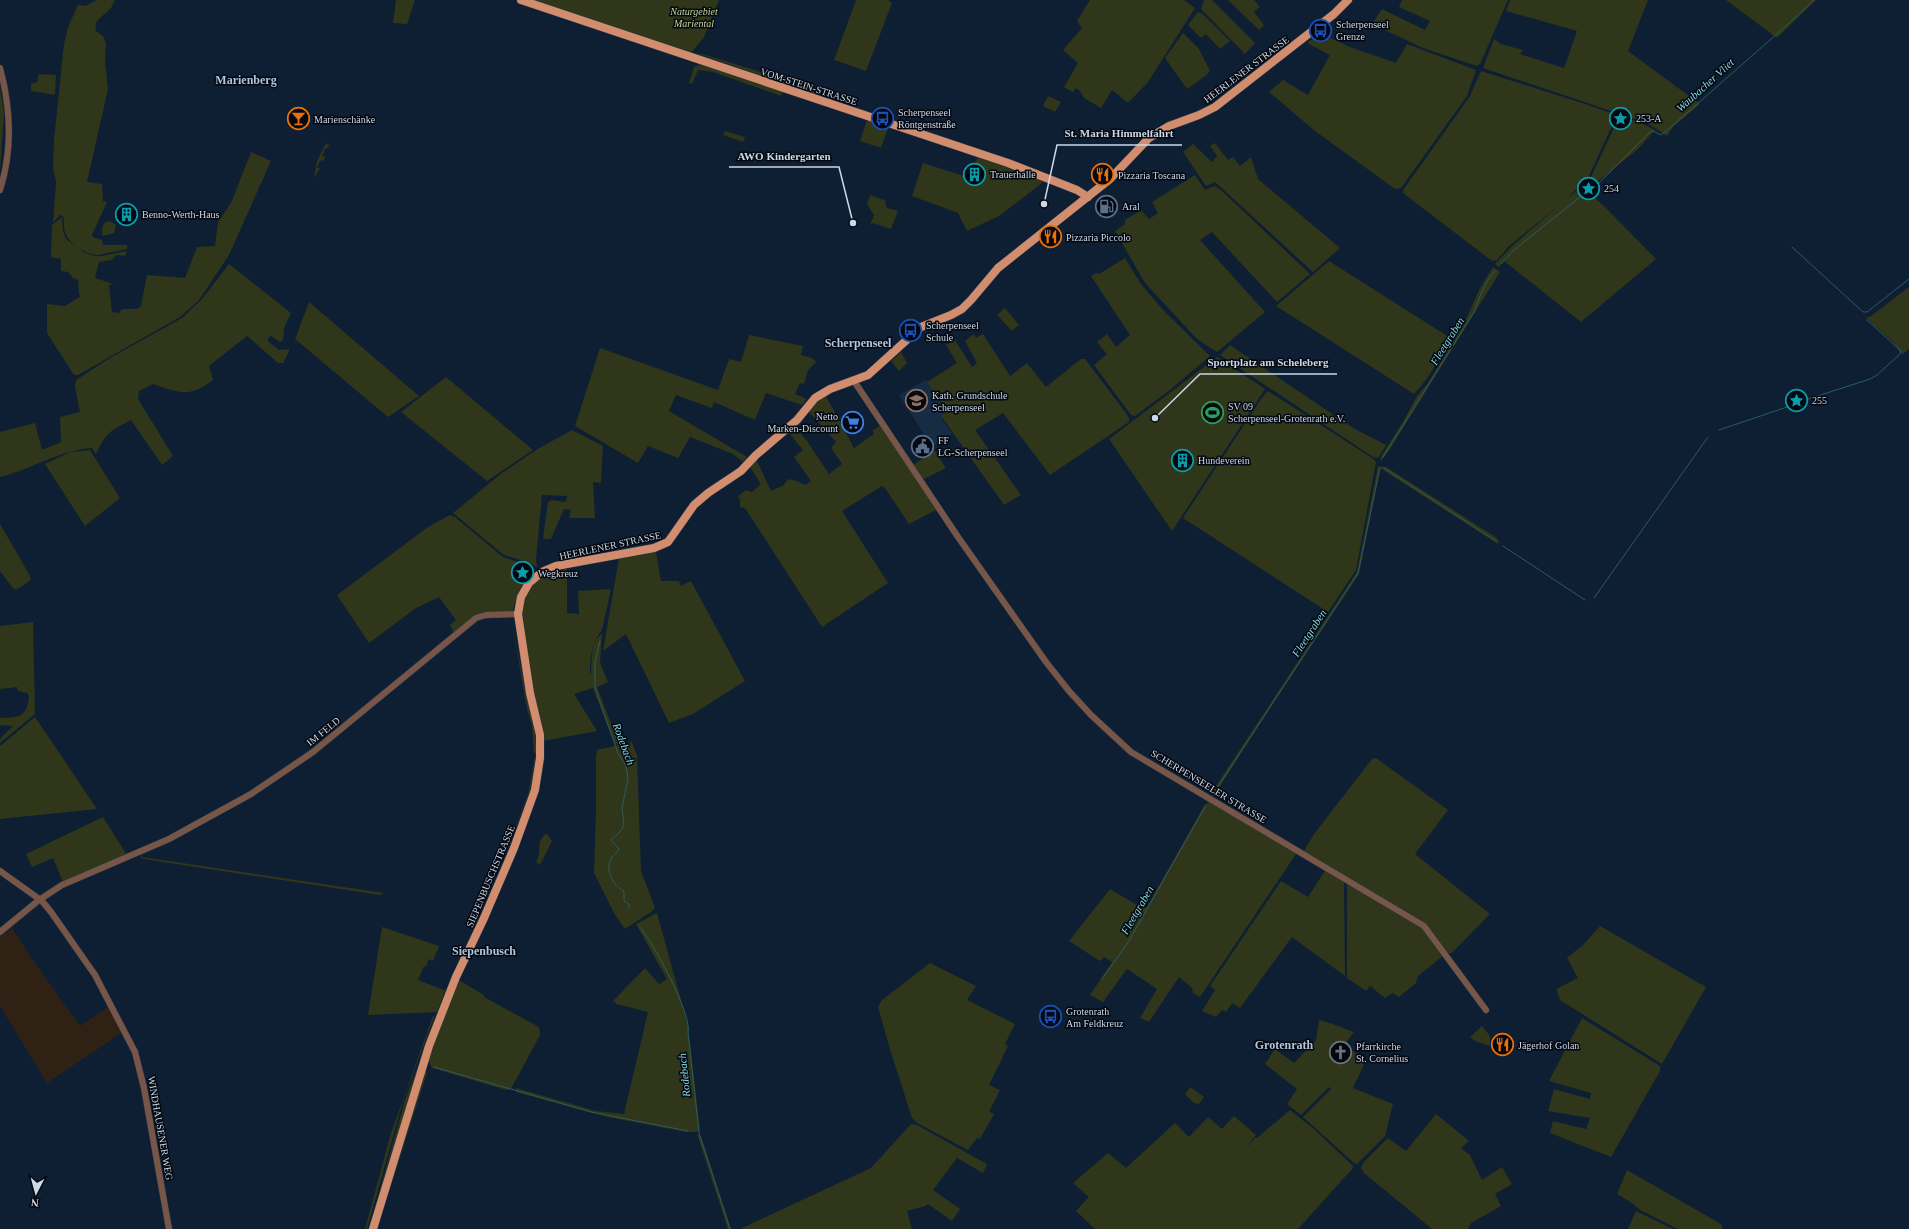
<svg xmlns="http://www.w3.org/2000/svg" width="1909" height="1229" font-family="'Times New Roman',serif">
	<rect width="100%" height="100%" fill="#0e1f33"/>
	<path fill="#2f2215" d="M12,928L32,959L80,1026L110,1006L123,1032L47,1083L0,1006V937Z"/>
	<path fill="#162b44" d="M926,380L947,412L941,417L952,434L932,447L899,395Z"/>
	<path fill="#2f3619" d="M97,0H115C113,3 112,7 110,9C103,17 93,19 96,31L103,36L106,43L105,61L108,89L87,182L102,184L103,201L107,202L92,235L93,237L102,240L103,245H127V249L98,255C86,255 68,243 65,232C63,226 65,221 63,216L60,215L53,223L56,182L53,167L54,140L64,44L68,27L78,5L85,6Z
		M396,0H415L407,24L393,23Z
		M533,0H719L704,37L691,53Z
		M856,0H888L892,3L866,71L834,60Z
		M1090,0H1184L1195,8L1148,82L1128,103L1112,90L1101,108L1084,98L1080,91L1076,88L1073,92L1064,87L1078,63L1063,50L1082,28L1077,21Z
		M1204,0H1212L1255,43L1245,54L1201,9Z
		M1228,0H1254L1260,7L1254,12L1264,25L1259,30Z
		M1402,0H1508L1480,64L1477,66L1423,48L1372,24L1382,9L1425,30L1430,21L1399,7Z
		M1510,0H1648L1628,51L1700,104L1673,127L1667,136L1647,123L1483,68L1494,39L1501,44L1523,50L1520,54L1564,68L1577,31L1506,11Z
		M1726,0H1816L1777,38Z
		M1198,12L1203,14L1230,41L1220,49L1206,34L1201,38L1188,25Z
		M1183,33L1199,49L1210,71L1204,77L1187,89L1165,58Z
		M1320,33L1350,47L1396,63L1407,44L1476,70L1467,96L1401,188L1395,189L1315,131L1269,92L1283,80L1308,95L1330,55L1307,43Z
		M699,53L774,76L775,78L798,87L801,83L820,90L817,95L699,54Z
		M702,64L783,90L781,96L713,72L698,70L692,84L689,83L694,67Z
		M1481,71L1582,103L1617,115L1588,178L1567,198L1582,187L1604,206L1656,259L1581,322L1504,261L1499,267L1495,264L1511,247L1556,208L1509,246L1497,260L1492,261L1403,193V190L1413,176L1470,96Z
		M39,74L56,75L55,95L31,91V84L37,82Z
		M0,87L4,113L0,171Z
		M1048,96L1061,102L1055,112L1043,106Z
		M1619,117L1639,122L1655,130L1638,149L1588,189L1584,186L1590,179Z
		M867,120L888,128L881,148L860,141Z
		M725,131L745,137L743,142L723,135Z
		M326,143L330,146L325,149L322,156H325L324,160L320,161L317,168H320L314,178L317,161Z
		M1215,143L1228,160L1233,157L1240,166L1251,157L1258,179L1340,248L1313,272L1215,182L1206,186L1183,152L1193,144L1212,162L1217,156L1210,146Z
		M251,152L271,161L229,255L199,300L180,317L78,375H74L47,333V304L65,306L81,296L79,294L78,280L73,278L68,272L61,271V259L51,257L52,225L62,217L63,231L66,239L85,253L95,256H101L127,251L125,256L116,255L112,260L99,262L95,278L114,284L109,285L112,312L119,313L122,309H137L141,306L147,275L185,278L197,247L215,246L218,222L231,203Z
		M978,156L1042,179V183L999,216L967,231L958,213L912,196L923,163L970,178Z
		M1195,175L1205,190L1215,186L1222,191L1310,274L1277,302L1212,232L1200,240L1265,312L1217,352L1197,339L1145,283L1115,231L1125,224V220L1141,210L1149,219L1158,213L1152,202Z
		M870,195L886,201L885,203L887,208L898,211L891,229L873,223L870,225L874,215L867,204Z
		M110,221L116,225L114,233L102,236C102,228 102,222 110,221Z
		M1125,258L1141,284L1162,309L1210,356L1170,390L1135,416L1131,415L1094,365L1107,354L1097,342L1107,334L1116,347L1130,335L1091,276L1096,273L1099,274Z
		M1329,261L1452,339L1426,380L1414,394L1276,306Z
		M229,264L291,313L284,328L283,340L280,342L271,336L268,338V341L279,350L290,349L283,363H278L247,336L209,366L213,380C190,398 179,393 153,384L139,391L138,399L173,456L162,465L131,420C110,431 106,433 96,454L92,448C60,450 32,469 0,477V432L35,423L42,450L61,442L60,417L80,412L75,387L76,380L110,358L182,318L202,299Z
		M1493,267L1500,272L1390,449L1381,461L1380,458L1403,422L1417,396L1428,383L1463,326L1480,288Z
		M1909,287V349L1903,354L1900,353L1894,343L1866,318L1871,316Z
		M309,302L419,396L388,417L295,339Z
		M1005,308L1019,325L1012,331L997,315Z
		M974,334L976,338L983,334L1010,376L1027,363L1046,387L1081,359H1085L1126,413L1129,418V422L1050,475L1003,413L975,430L1021,495L1004,505L941,416L947,411L927,382L957,363L946,345L955,340L972,367L977,363L965,341Z
		M749,335L803,346L801,355L812,358L816,362L808,370L804,384L800,383L795,394L807,399L802,405L766,393L755,420L714,402L712,408L676,395L669,411L747,457L743,462L733,454L690,437L678,458L648,446L638,463L575,426L600,348L718,390L729,359L741,362Z
		M1230,345L1353,428L1386,445L1378,458L1373,457L1220,355Z
		M901,352L907,363L899,371L891,361Z
		M1217,357L1265,389L1172,531L1109,439Z
		M446,377L533,450L487,481L401,412Z
		M1268,391L1372,458L1376,462L1356,570L1328,612L1183,518L1261,399Z
		M826,396L854,448L874,434L872,431L881,425L938,509L909,524L885,488L882,486L842,511L888,583L822,627L745,508L740,507V500L738,496L746,490L752,492L761,484L750,467L756,459L771,491L784,485L788,479L797,481L805,485L811,481L794,457L803,450L789,433L795,427L807,441L829,474L842,464L831,448L836,442L809,412L818,400Z
		M572,430L603,446L601,483L593,482L595,518H569L571,510L564,509L551,539H543L548,502L552,500L566,502L567,496L542,495L536,560L537,567L528,562L504,555L453,513L502,473L536,450Z
		M932,447L946,468L926,478L922,479L913,465L925,457L923,453Z
		M90,450L120,498L85,526L45,464L70,452Z
		M1378,466L1386,467L1497,538L1499,542L1498,544L1380,468L1359,574L1270,708L1213,797L1214,789L1357,572Z
		M450,515L455,517L503,557L530,566L526,572L528,576L536,572C522,581 517,595 513,610L511,612L484,613L454,633L450,625L456,620L439,597L416,608L369,643L337,595L428,527Z
		M0,524L29,574L31,580L18,589H14L0,571Z
		M656,552L661,581H679L681,586L691,581L745,681L693,714L669,723L626,634L603,651L619,558Z
		M567,567V613L579,614L578,591L611,589L602,630C591,643 590,658 590,674H591C592,662 590,640 602,634L600,663L608,682L597,687L619,744L615,745L593,688L574,694L597,731L543,741L520,616L525,592L543,574Z
		M511,617L526,694L515,618L538,739L534,723L537,752L534,753L532,725L527,709Z
		M33,622L35,714L0,743V739L13,726L0,725V718C19,717 27,718 29,696L27,693L18,691L17,687L0,689V626Z
		M35,717L97,809L0,819V746Z
		M632,742L637,755L641,871L655,908L651,912L625,929L614,913L594,873L596,810V756L597,750Z
		M535,757L536,759L530,791L503,859L528,794Z
		M1376,758L1448,810L1415,854L1490,914L1452,953H1448L1425,923L1304,851L1314,834L1372,759Z
		M1209,802L1297,852L1296,854L1200,997L1193,993L1192,988L1179,977L1149,1022L1140,1018L1157,989L1127,969L1103,1002L1090,995L1112,962L1104,957L1100,961L1069,941L1110,889L1142,908L1147,907L1204,806Z
		M103,817L125,852V856L63,882L53,858L32,867L26,854Z
		M545,834H547L552,841L540,865L536,862C543,850 535,845 545,834Z
		M141,854L142,857L384,893L380,895L150,860L141,858Z
		M1326,869L1344,880L1345,976L1292,937L1240,1008L1232,1003L1226,1012L1222,1010L1216,1017L1202,1011L1215,990L1210,986L1281,881L1308,897Z
		M1347,883L1420,925L1444,955L1418,976L1416,983L1399,997L1393,993L1385,998L1370,986L1366,991L1347,978Z
		M657,913L688,1026L700,1130L696,1132H686L608,1117L516,1092V1088L596,1111L624,1114L648,1012L617,1004L613,1001L645,968L659,984L667,979L636,924Z
		M1600,926L1706,987L1662,1064L1560,1000L1556,989L1578,978L1567,958L1584,944Z
		M382,927L439,946L433,961L429,959L426,967L424,966L418,980L444,990L446,989L437,1012L368,1015Z
		M930,963L976,986L967,1000L1015,1024L1005,1044L1008,1046L989,1085L1000,1090L989,1112L994,1114L980,1139L977,1138L968,1150L917,1123L912,1118L889,1046L878,1007L882,1000Z
		M457,979L484,995V997L539,1027L540,1035L511,1089L506,1090L432,1068L428,1060Z
		M435,1015L403,1101L367,1229H365L391,1133L433,1016Z
		M437,1016L370,1229H369L405,1100Z
		M1582,1018L1660,1066V1071L1611,1157L1550,1133L1553,1121L1586,1129L1590,1118L1548,1111L1554,1089L1590,1099L1591,1093L1549,1081Z
		M1319,1020L1333,1024L1354,1032L1347,1041L1351,1049L1365,1062L1353,1088L1393,1104L1385,1136L1357,1164L1354,1163L1303,1117L1331,1089L1329,1087L1301,1115L1287,1104L1297,1089L1265,1064L1275,1049L1294,1063L1316,1040Z
		M1482,1026L1490,1036V1046L1475,1041L1470,1037Z
		M425,1069L427,1073L377,1229H375Z
		M1190,1087L1204,1097L1199,1104L1194,1103L1185,1094Z
		M1290,1110L1315,1130L1352,1165L1353,1168L1298,1229H1095L1076,1211L1089,1197L1073,1183L1108,1153L1126,1168L1175,1123L1189,1137L1208,1117L1222,1129L1234,1116L1256,1135L1245,1149L1256,1137L1257,1138Z
		M1436,1114L1469,1141L1461,1148L1470,1155L1482,1180L1502,1167L1512,1184L1495,1194L1501,1206L1471,1223L1468,1229H1432L1364,1173L1361,1168L1363,1163L1388,1138L1406,1151Z
		M911,1124L917,1125L987,1164L983,1173L957,1158L933,1190L960,1209L952,1221L928,1204L926,1206L907,1211L912,1229H740L871,1168Z
		M697,1134L701,1136L731,1229H728Z
		M1627,1170L1721,1224L1723,1229H1678L1640,1210L1632,1203L1617,1194Z
		M1636,1211L1673,1229H1628Z"/>
	<g fill="none" stroke-linecap="round" stroke-linejoin="round">
		<path stroke="#2d5b60" stroke-width="1" d="M1589,188H1593L1601,181L1650,132L1653,131L1661,135L1671,127L1787,25L1814,0
			M1589,188L1595,178
			M1792,247L1863,312H1867L1909,279
			M1501,264L1514,250L1585,193
			M1799,402L1870,379L1877,375L1900,354L1901,351L1867,320
			M1719,430L1793,405
			M1383,457L1474,312C1480,297 1484,283 1495,271
			M1384,468L1496,541
			M1503,546L1585,600
			M1594,598L1708,437
			M600,641L595,662V688L618,753L626,766L628,779L622,808L624,825L620,832L611,840L619,849C617,853 613,855 611,859C605,870 613,886 624,891V901L629,904V908
			M1215,791L1358,573L1380,468
			M640,927C653,942 692,1014 688,1032L699,1133L730,1229
			M1102,979L1129,941L1206,805
			M434,1067L591,1112L688,1131"/>
		<defs>
			<path id="minor" d="M0,68C11,109 13,149 0,190
				M854,381L958,537L1046,662L1069,691L1091,715L1131,752L1424,926L1486,1010
				M0,871L42,901L51,912L95,975L135,1052L144,1088L169,1229
				M0,932L39,900L62,885L169,839L251,794L313,752L476,618L486,615L518,614"/>
			<path id="major" d="M521,0L1008,163L1077,190L1088,197
				M373,1229L429,1046L456,977L484,918L514,848L535,790L540,758V735L530,693L518,614L521,597L529,583L542,572L556,566L654,548L668,542L694,505L708,493L741,471L756,455L797,420L815,398L830,389L868,375L921,327L951,315L962,309L971,300L998,268L1110,179L1149,138L1169,126L1199,115L1215,107L1334,14L1348,0"/>
		</defs>
		<use href="#minor" stroke="#29394c" stroke-width="7"/>
		<use href="#major" stroke="#29394c" stroke-width="9"/>
		<use href="#minor" stroke="#775647" stroke-width="6"/>
		<use href="#major" stroke="#d18d6e" stroke-width="8"/>
	</g>
	<defs>
		<symbol id="bus-ring" viewBox="-11 -11 22 22"><circle r="9.5" fill="#030811" stroke="#1a4fb4" stroke-width="1.5"/><path d="M-5-6H5V4H4V6H2V4H-2V6H-4V4H-5ZM-3.5-4V0h7V-4ZM-3.5 1.2v1.5H-2V1.2ZM2 1.2v1.5H3.5V1.2Z" fill="#1a4fb4"/></symbol>
		<symbol id="sight-ring" viewBox="-11 -11 22 22"><circle r="9.5" fill="#030811" stroke="#0f9aa8" stroke-width="1.5"/><path d="M0-6L1.8-2.2L6-1.7L2.9 1.2L3.7 5.4L0 3.3L-3.7 5.4L-2.9 1.2L-6-1.7L-1.8-2.2Z" fill="#0f9aa8"/></symbol>
		<symbol id="bar-ring" viewBox="-11 -11 22 22"><circle r="9.5" fill="#030811" stroke="#e8710a" stroke-width="1.5"/><path d="M-6-5H6L.8 .8V4.5H3.5V6h-7V4.5H-.8V.8Z" fill="#e8710a"/></symbol>
		<symbol id="building-ring" viewBox="-11 -11 22 22"><circle r="9.5" fill="#030811" stroke="#0f9aa8" stroke-width="1.5"/><path d="M-4-6H4V6H1V3H-1V6H-4ZM-2.5-4.3h1.7v1.8h-1.7ZM.8-4.3h1.7v1.8H.8ZM-2.5-1h1.7V.8h-1.7ZM.8-1h1.7V.8H.8Z" fill="#0f9aa8"/></symbol>
		<symbol id="restaurant-ring" viewBox="-11 -11 22 22"><circle r="9.5" fill="#030811" stroke="#e8710a" stroke-width="1.5"/><path d="M-5-6h1v4h1v-4h1v4h1v-4h1v5L-1.5 .5V6h-2V.5L-5-1ZM5-6V6H3V1.5H1.5Q1.5-4 5-6Z" fill="#e8710a"/></symbol>
		<symbol id="fuel-ring" viewBox="-11 -11 22 22"><circle r="9.5" fill="#030811" stroke="#5c6f8a" stroke-width="1.5"/><path d="M-5.5-6h7V0h2V4h1.3V-2.5L3-4.5l.8-.8L6-3V5H2.5V1h-1V6h-7ZM-4.2-4.7v3.2H.2V-4.7Z" fill="#5c6f8a"/></symbol>
		<symbol id="school-ring" viewBox="-11 -11 22 22"><circle r="9.5" fill="#030811" stroke="#8d6e63" stroke-width="1.5"/><path d="M0-5L7-2L0 1L-7-2ZM-4 1L0 2.5L4 1V4Q0 6-4 4Z" fill="#8d6e63"/></symbol>
		<symbol id="stadium-ring" viewBox="-11 -11 22 22"><circle r="9.5" fill="#030811" stroke="#2e9e5b" stroke-width="1.5"/><path d="M0-5a6.5 5 0 1 0 0 10a6.5 5 0 1 0 0-10ZM-3.5-1.8h7v3.6h-7Z" fill="#2e9e5b"/></symbol>
		<symbol id="supermarket-ring" viewBox="-11 -11 22 22"><circle r="9.5" fill="#030811" stroke="#3f7fe0" stroke-width="1.5"/><path d="M-6-5.5h2.5l.6 2H6L4.5 2H-2.5L-4.4-4H-6ZM-1.5 3.2a1.3 1.3 0 1 0 .1 0ZM3 3.2a1.3 1.3 0 1 0 .1 0Z" fill="#3f7fe0"/></symbol>
		<symbol id="civic-ring" viewBox="-11 -11 22 22"><circle r="9.5" fill="#030811" stroke="#5c6f8a" stroke-width="1.5"/><path d="M-.6-6.5H3V-4.5H.6V-3L4-1V1h2V6H-6V1h2V-1L-.6-3ZM-1.2 2.5V6h2.4V2.5Z" fill="#5c6f8a"/></symbol>
		<symbol id="church-ring" viewBox="-11 -11 22 22"><circle r="9.5" fill="#030811" stroke="#6b7280" stroke-width="1.5"/><path d="M-1.2-6h2.4v3.5h3.3v2.4h-3.3V6h-2.4V-.1h-3.3v-2.4h3.3Z" fill="#6b7280"/></symbol>
	</defs>
	<g fill-rule="evenodd">
		<use href="#bus-ring" x="1308" y="18" width="25" height="25"/>
		<use href="#bus-ring" x="870" y="106" width="25" height="25"/>
		<use href="#sight-ring" x="1608" y="106" width="25" height="25"/>
		<use href="#bar-ring" x="286" y="106" width="25" height="25"/>
		<use href="#building-ring" x="962" y="162" width="25" height="25"/>
		<use href="#restaurant-ring" x="1090" y="162" width="25" height="25"/>
		<use href="#sight-ring" x="1576" y="176" width="25" height="25"/>
		<use href="#fuel-ring" x="1094" y="194" width="25" height="25"/>
		<use href="#building-ring" x="114" y="202" width="25" height="25"/>
		<use href="#restaurant-ring" x="1038" y="224" width="25" height="25"/>
		<use href="#bus-ring" x="898" y="318" width="25" height="25"/>
		<use href="#sight-ring" x="1784" y="388" width="25" height="25"/>
		<use href="#school-ring" x="904" y="388" width="25" height="25"/>
		<use href="#stadium-ring" x="1200" y="400" width="25" height="25"/>
		<use href="#supermarket-ring" x="840" y="410" width="25" height="25"/>
		<use href="#civic-ring" x="910" y="434" width="25" height="25"/>
		<use href="#building-ring" x="1170" y="448" width="25" height="25"/>
		<use href="#sight-ring" x="510" y="560" width="25" height="25"/>
		<use href="#bus-ring" x="1038" y="1004" width="25" height="25"/>
		<use href="#restaurant-ring" x="1490" y="1032" width="25" height="25"/>
		<use href="#church-ring" x="1328" y="1040" width="25" height="25"/>
	</g>
	<g text-anchor="middle" stroke-width="3" stroke-linejoin="round" paint-order="stroke">
		<g font-size="10" font-style="italic" fill="#c7d79c" stroke="#030811">
			<text x="694" y="15">Naturgebiet<tspan x="694" dy="12">Mariental</tspan></text>
		</g>
		<g font-size="10" fill="#cdd8e6" stroke="#030811" text-anchor="start">
			<text x="1336" y="28">Scherpenseel<tspan x="1336" dy="12">Grenze</tspan></text>
			<text x="898" y="116">Scherpenseel<tspan x="898" dy="12">Röntgenstraße</tspan></text>
			<text x="1636" y="122">253-A</text>
			<text x="314" y="123">Marienschänke</text>
			<text x="990" y="178">Trauerhalle</text>
			<text x="1118" y="179">Pizzaria Toscana</text>
			<text x="1604" y="192">254</text>
			<text x="1122" y="210">Aral</text>
			<text x="142" y="218">Benno-Werth-Haus</text>
			<text x="1066" y="241">Pizzaria Piccolo</text>
			<text x="926" y="329">Scherpenseel<tspan x="926" dy="12">Schule</tspan></text>
			<text x="932" y="399">Kath. Grundschule<tspan x="932" dy="12">Scherpenseel</tspan></text>
			<text x="1812" y="404">255</text>
			<text x="1228" y="410">SV 09<tspan x="1228" dy="12">Scherpenseel-Grotenrath e.V.</tspan></text>
			<text x="838" y="420" text-anchor="end">Netto<tspan x="838" dy="12">Marken-Discount</tspan></text>
			<text x="938" y="444">FF<tspan x="938" dy="12">LG-Scherpenseel</tspan></text>
			<text x="1198" y="464">Hundeverein</text>
			<text x="538" y="577">Wegkreuz</text>
			<text x="1066" y="1015">Grotenrath<tspan x="1066" dy="12">Am Feldkreuz</tspan></text>
			<text x="1518" y="1049">Jägerhof Golan</text>
			<text x="1356" y="1050">Pfarrkirche<tspan x="1356" dy="12">St. Cornelius</tspan></text>
		</g>
		<g font-size="10" fill="#cdd8e6" stroke="#030811">
			<text transform="translate(1246 69) rotate(-37)" y="4">HEERLENER STRASSE</text>
			<text transform="translate(809 86) rotate(18)" y="4">VOM-STEIN-STRASSE</text>
			<text transform="translate(610 545) rotate(-12)" y="4">HEERLENER STRASSE</text>
			<text transform="translate(323 731) rotate(-39)" y="4">IM FELD</text>
			<text transform="translate(1209 786) rotate(31)" y="4">SCHERPENSEELER STRASSE</text>
			<text transform="translate(490 876) rotate(-67)" y="4">SIEPENBUSCHSTRASSE</text>
			<text transform="translate(161 1128) rotate(80)" y="4">WINDHAUSENER WEG</text>
		</g>
		<g font-size="11" font-style="italic" fill="#89dbe5" stroke="#030811">
			<text transform="translate(1705 85) rotate(-42)" y="4">Waubacher Vliet</text>
			<text transform="translate(1447 341) rotate(-58)" y="4">Fleetgraben</text>
			<text transform="translate(1309 633) rotate(-57)" y="4">Fleetgraben</text>
			<text transform="translate(624 744) rotate(70)" y="4">Rodebach</text>
			<text transform="translate(1137 910) rotate(-60)" y="4">Fleetgraben</text>
			<text transform="translate(684 1075) rotate(-96)" y="4">Rodebach</text>
		</g>
		<g font-size="12" font-weight="bold" fill="#b0c6e0" stroke="#030811">
			<text x="246" y="84">Marienberg</text>
			<text x="858" y="347">Scherpenseel</text>
			<text x="484" y="955">Siepenbusch</text>
			<text x="1284" y="1049">Grotenrath</text>
		</g>
	</g>
	<path fill="none" stroke="#cdd8e6" stroke-width="1.5" d="M1044 204L1057 145H1182M853 223L839 167H729M1155 418L1200 374H1337"/>
	<g fill="#cdd8e6" stroke="#030811" stroke-width="1.5">
		<circle cx="1044" cy="204" r="4"/>
		<circle cx="853" cy="223" r="4"/>
		<circle cx="1155" cy="418" r="4"/>
	</g>
	<g font-size="11" text-anchor="middle" font-weight="bold" fill="#cdd8e6" stroke="#030811" stroke-width="3" stroke-linejoin="round" paint-order="stroke">
		<text x="1119" y="137">St. Maria Himmelfahrt</text>
		<text x="784" y="160">AWO Kindergarten</text>
		<text x="1268" y="366">Sportplatz am Scheleberg</text>
	</g>
	<g transform="translate(36 1193) rotate(186)" stroke="#030811" stroke-width="3" paint-order="stroke">
	<path d="M0-3L7 15L0 10L-7 15Z" fill="#cdd8e6"/>
	<text y="-6" font-size="11" font-weight="bold" text-anchor="middle" fill="#cdd8e6">N</text>
	</g>
</svg>
